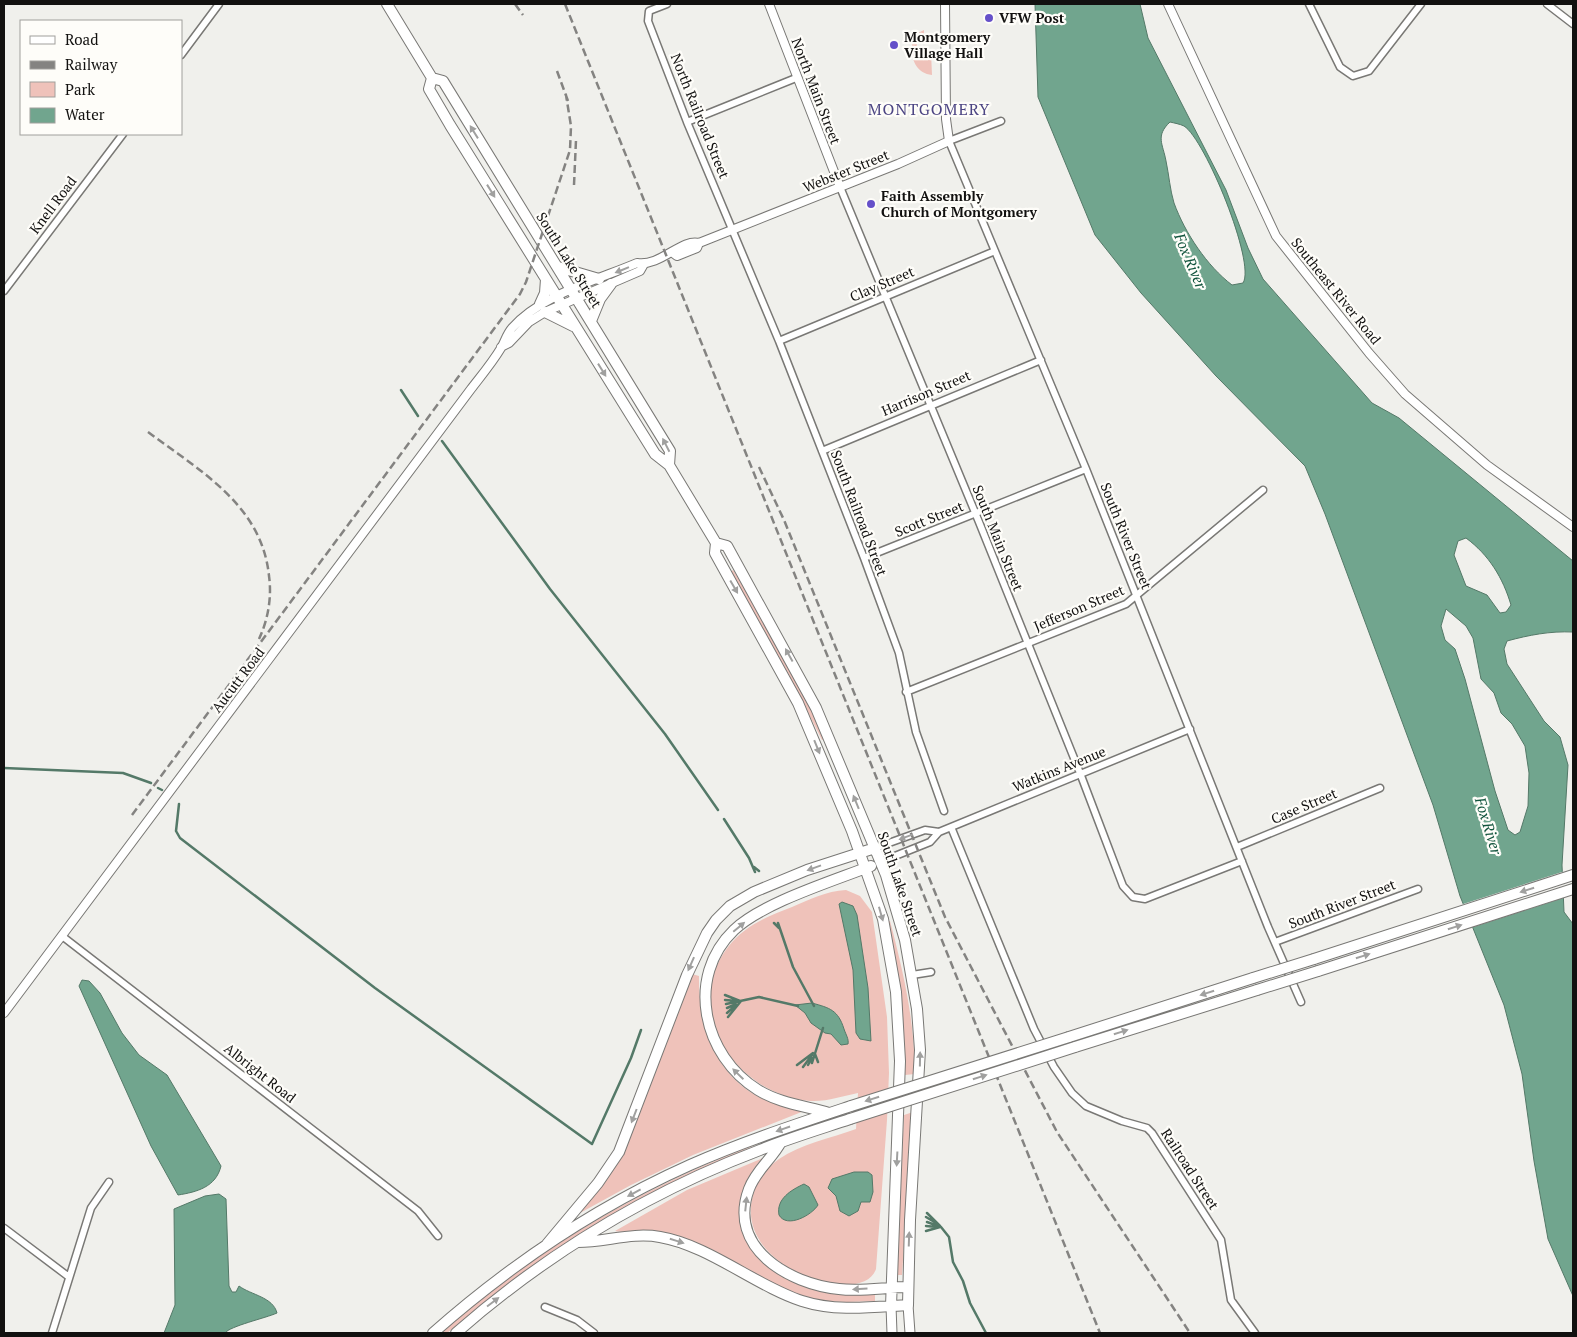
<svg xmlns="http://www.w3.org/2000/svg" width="1577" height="1337" font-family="'PT Serif',serif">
	<rect width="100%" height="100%" fill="#f0f0ec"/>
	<path fill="#efc2ba" d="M924,30V34L917,39V46L921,51L931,52L932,75C912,73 909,51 914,35Z
		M733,570C767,624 799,681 825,739L822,740L788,673L731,572Z
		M846,890L860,896L872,912L887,1017L889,1073L887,1120L876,1269C863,1309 732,1269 753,1195C757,1180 766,1168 779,1159C801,1144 831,1138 856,1129L858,1093C842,1096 827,1102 810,1101C737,1095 679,1011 728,947C744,926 768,916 792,907C809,900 826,891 846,890Z
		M890,921C904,975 914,1017 915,1074L905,1075L900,987L888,922Z
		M692,974L699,976C698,1025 716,1077 763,1099C776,1105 791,1107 804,1111L693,1155L631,1185L580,1213L603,1184L626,1149Z
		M913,1112L902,1275H896L904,1115Z
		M760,1143L682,1178L597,1224L519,1276L447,1333H440C540,1248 637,1189 760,1143Z
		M763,1158C745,1177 744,1188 746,1213C746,1222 745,1232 748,1240C750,1248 757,1256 763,1262C793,1292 835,1294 875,1294V1301C855,1302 834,1303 814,1299C764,1287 722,1248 671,1235C659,1231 619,1233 615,1231L687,1190Z"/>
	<path fill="#71a58e" stroke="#547968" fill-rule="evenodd" d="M1035,4H1140L1148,38L1226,190L1248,248L1263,279L1372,403L1399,418L1573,561V632C1550,631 1529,635 1507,641L1504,649L1507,664L1544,721L1560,737L1568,765L1562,865L1564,912L1573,924V1296L1548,1239L1534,1161L1522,1074L1504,1005L1460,896L1433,805L1325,514L1305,466L1216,376L1141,293L1095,235L1038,97ZM1170,122C1174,123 1180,124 1184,126C1205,139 1256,263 1243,283L1232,285C1207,266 1185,233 1174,203C1170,190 1169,175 1166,161C1163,144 1155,136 1170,122ZM1466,538C1489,555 1503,578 1511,605L1506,612L1500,613L1487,595L1466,586L1454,555L1458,541ZM1446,609L1466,626L1473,638L1481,679L1494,693L1501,713L1512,724L1525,746L1529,773L1528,806L1520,832L1515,835L1508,830L1495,791L1465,679L1455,649L1445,640L1441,626Z
		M842,902L853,906L857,915L868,988L871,1041L860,1039L856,1033L853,970L839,904Z
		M82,980L89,981L100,993L122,1033L139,1055L167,1075L221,1166C216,1187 197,1192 178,1195L151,1146L79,986Z
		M812,1003C830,1008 838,1010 844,1029C846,1035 849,1039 848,1044L841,1045L831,1034L825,1033L811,1023L805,1013L795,1005Z
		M854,1172H868L872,1175L873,1192L870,1202H861L858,1211L849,1216L840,1211L836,1196L828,1188L832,1179Z
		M804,1184L809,1187L818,1205C812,1215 787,1229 779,1215C776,1199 791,1190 804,1184Z
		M219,1194L226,1199L229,1286L232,1292H236L239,1286C251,1295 273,1297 277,1313C266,1318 230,1326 225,1333H164L175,1305L174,1209L205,1196Z"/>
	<path fill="#f0f0ec" d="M1565,871L1566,897L1470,928L1460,905Z"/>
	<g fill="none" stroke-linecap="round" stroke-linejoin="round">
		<path stroke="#547968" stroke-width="2.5" d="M401,390L418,416
			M442,441L550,589L665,734L718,810
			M4,768L123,773L151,783
			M158,788L162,790
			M179,804L176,831L180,838L375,988L592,1144L631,1058L641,1030
			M724,819L749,858L755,872
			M754,867L759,871
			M774,923L779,928
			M778,923L793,967L814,1006
			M725,995L740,1001
			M725,1000L737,1001
			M726,1004L759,997L798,1006
			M727,1008L736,1004
			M727,1013L736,1005
			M728,1017L741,1001
			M815,1054L818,1062
			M812,1063L823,1028
			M797,1065L813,1053
			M808,1065L812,1058
			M803,1067L812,1055
			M927,1213L940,1226
			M926,1217L936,1223
			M927,1222L941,1227L949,1237L953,1262L963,1281L970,1303L986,1333
			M926,1226L937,1227
			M926,1231L940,1227"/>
		<defs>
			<path id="minor" d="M667,4L649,11L648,21L687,122L779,341L864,558L899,653L916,732L944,811
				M1309,4L1340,67L1353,76L1369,71L1421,4
				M1547,4L1573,24
				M181,55L219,4
				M1001,121L949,141L1086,469L1268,927L1301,1002
				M687,122L796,78
				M840,187L979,522L1080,773L1123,886L1133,897L1145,899L1242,861
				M4,291L123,134
				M779,341L995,251
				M822,451L1041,360
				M864,558L1086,469
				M906,692L1126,604L1263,490
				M951,827L1034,1029L1054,1067L1072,1093L1086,1106L1122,1121L1147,1128L1152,1133L1221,1240L1231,1300L1255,1333
				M1237,847L1380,788
				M875,848L925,830L939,832
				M880,862L930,842L939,832L1190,729
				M62,936L418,1211L438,1236
				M1275,942L1418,889
				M912,975L931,972
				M4,1228L69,1277
				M545,1307L577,1320L594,1333
				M52,1333L91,1208L109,1182"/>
			<path id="tertiary" d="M769,4L840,187
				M1168,4L1276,236L1369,353L1405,394L1487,465L1573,527
				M673,253L677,256L697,248L699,243
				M501,347L509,343L529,322L545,312L640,271L644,264
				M4,1013L471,389C481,376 492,363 501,348C505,342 506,335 512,328C541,295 597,280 637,263C660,267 682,238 699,243L898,164L949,141L946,119L945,4"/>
			<path id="secondary" d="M908,1305L910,1333
				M891,1306L892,1333"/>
			<path id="primary" d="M387,4L432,78L443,81L670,451L669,465
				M432,78L429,89L450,125L655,454L669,465L716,543L715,553L798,703L852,831L883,919L896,992L900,1061L891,1306
				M558,267L599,279
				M540,304L545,293L546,279
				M545,312L573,326
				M591,321L600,299L611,284
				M1314,959L1573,875
				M1318,971L1573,889
				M1069,1037L1253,978
				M1075,1047L1257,990
				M829,1113C805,1106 779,1103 758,1090C703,1056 685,977 734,930C762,903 833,881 871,866
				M781,1142C772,1159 756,1170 749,1189C727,1248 789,1284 839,1289C862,1292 886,1287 908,1287
				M578,1242C606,1242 632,1232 660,1237C708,1245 756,1286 802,1301C836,1312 873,1307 908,1305L910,1220L920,1050L917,1009L905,940L886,875L816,708L727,546L716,543
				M547,1244L598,1183L619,1152L687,975L707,933L716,920L730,906L754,892L807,870L875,848
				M433,1333C510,1265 596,1207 690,1165C742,1142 797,1124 851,1106
				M456,1333C545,1255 649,1192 760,1150C790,1138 820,1129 850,1119"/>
		</defs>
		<use href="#minor" stroke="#797875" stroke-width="9"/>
		<use href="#tertiary" stroke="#797875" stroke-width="10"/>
		<use href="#secondary" stroke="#797875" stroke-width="11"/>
		<use href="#primary" stroke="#797875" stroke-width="12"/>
		<use href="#minor" stroke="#fff" stroke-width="6"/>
		<use href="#tertiary" stroke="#fff" stroke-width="8"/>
		<use href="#secondary" stroke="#fff" stroke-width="9"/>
		<use href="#primary" stroke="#fff" stroke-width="10"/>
		<path stroke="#848381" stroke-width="2.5" stroke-dasharray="8 4" stroke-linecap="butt" d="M515,4L523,15
			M565,4L1100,1333
			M557,71L568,101
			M574,185L576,140
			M148,432C200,471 262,505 269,576C272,597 268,620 259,639
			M759,467L784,520L945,917L1057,1132L1190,1333
			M132,815L520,294L526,282L570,150L571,126L566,95"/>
		<defs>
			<path id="primary-bridge" d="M1253,978L1314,959
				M1257,990L1318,971
				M851,1106L1069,1037
				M850,1119L1075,1047"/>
		</defs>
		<use href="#primary-bridge" stroke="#797875" stroke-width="12" stroke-linecap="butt"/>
		<use href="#primary-bridge" stroke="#fff" stroke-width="10"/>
	</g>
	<defs><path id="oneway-solid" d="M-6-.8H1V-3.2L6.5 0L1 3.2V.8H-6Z" transform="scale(1.25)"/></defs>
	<g fill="#a0a09f">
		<use href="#oneway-solid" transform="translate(474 132) rotate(-122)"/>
		<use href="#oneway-solid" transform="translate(491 191) rotate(58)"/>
		<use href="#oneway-solid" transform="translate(622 270) rotate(158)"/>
		<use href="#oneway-solid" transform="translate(602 370) rotate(58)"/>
		<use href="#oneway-solid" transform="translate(666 445) rotate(-117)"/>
		<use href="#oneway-solid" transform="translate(734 587) rotate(60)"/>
		<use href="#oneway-solid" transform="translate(789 655) rotate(-119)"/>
		<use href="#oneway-solid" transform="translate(817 747) rotate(68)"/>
		<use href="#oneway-solid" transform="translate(856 802) rotate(-112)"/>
		<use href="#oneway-solid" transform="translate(906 837) rotate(160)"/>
		<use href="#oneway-solid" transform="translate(814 868) rotate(160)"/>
		<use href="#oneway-solid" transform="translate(1527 890) rotate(162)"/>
		<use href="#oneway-solid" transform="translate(881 914) rotate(74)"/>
		<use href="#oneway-solid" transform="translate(739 927) rotate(-40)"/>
		<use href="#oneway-solid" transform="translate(1455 927) rotate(-18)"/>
		<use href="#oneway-solid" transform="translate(1363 956) rotate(-18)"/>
		<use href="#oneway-solid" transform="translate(691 964) rotate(114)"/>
		<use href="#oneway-solid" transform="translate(1207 993) rotate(162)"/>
		<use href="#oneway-solid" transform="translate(1121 1032) rotate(-17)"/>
		<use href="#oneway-solid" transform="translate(920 1059) rotate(-89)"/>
		<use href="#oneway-solid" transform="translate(738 1074) rotate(-136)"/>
		<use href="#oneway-solid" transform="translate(980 1077) rotate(-18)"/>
		<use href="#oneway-solid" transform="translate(872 1099) rotate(162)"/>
		<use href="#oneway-solid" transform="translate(634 1116) rotate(111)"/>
		<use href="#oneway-solid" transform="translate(783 1129) rotate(161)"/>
		<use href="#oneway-solid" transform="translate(897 1159) rotate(93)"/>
		<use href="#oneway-solid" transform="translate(634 1193) rotate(152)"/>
		<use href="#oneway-solid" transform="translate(746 1204) rotate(-84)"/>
		<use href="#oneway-solid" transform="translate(909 1239) rotate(-88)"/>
		<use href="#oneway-solid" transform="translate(677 1241) rotate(17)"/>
		<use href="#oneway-solid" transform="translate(860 1289) rotate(177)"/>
		<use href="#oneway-solid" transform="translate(493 1302) rotate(-37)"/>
	</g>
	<g fill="#6550c9" stroke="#fefdf9" stroke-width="2">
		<circle cx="989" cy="18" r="5"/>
		<circle cx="894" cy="45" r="5"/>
		<circle cx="871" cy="204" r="5"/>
	</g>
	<g text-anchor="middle" stroke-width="4.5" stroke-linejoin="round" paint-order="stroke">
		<g font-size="14" font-weight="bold" fill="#121110" stroke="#fefdf9" text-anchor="start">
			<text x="999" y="23">VFW Post</text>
			<text x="904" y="42">Montgomery<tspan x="904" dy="16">Village Hall</tspan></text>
			<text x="881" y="201">Faith Assembly<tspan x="881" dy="16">Church of Montgomery</tspan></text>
		</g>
		<g font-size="14" fill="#121110" stroke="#fefdf9">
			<text transform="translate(816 91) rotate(69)" y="5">North Main Street</text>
			<text transform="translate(700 116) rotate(68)" y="5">North Railroad Street</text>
			<text transform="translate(846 171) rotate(-22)" y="5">Webster Street</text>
			<text transform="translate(53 205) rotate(-53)" y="5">Knell Road</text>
			<text transform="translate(569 260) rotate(58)" y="5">South Lake Street</text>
			<text transform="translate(882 284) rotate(-23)" y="5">Clay Street</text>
			<text transform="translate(1336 291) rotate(51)" y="5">Southeast River Road</text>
			<text transform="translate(926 393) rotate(-23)" y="5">Harrison Street</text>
			<text transform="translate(859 513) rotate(69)" y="5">South Railroad Street</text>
			<text transform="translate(929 519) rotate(-22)" y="5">Scott Street</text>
			<text transform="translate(1126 536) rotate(68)" y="5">South River Street</text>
			<text transform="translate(998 538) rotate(68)" y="5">South Main Street</text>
			<text transform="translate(1079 608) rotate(-23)" y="5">Jefferson Street</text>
			<text transform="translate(238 680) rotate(-53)" y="5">Aucutt Road</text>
			<text transform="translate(1059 769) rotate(-22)" y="5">Watkins Avenue</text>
			<text transform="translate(1304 806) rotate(-23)" y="5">Case Street</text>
			<text transform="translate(900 884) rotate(71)" y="5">South Lake Street</text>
			<text transform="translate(1342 904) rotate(-21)" y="5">South River Street</text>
			<text transform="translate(260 1073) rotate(38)" y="5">Albright Road</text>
			<text transform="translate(1190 1169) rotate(57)" y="5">Railroad Street</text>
		</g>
		<g font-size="15" font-style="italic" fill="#12543d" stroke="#fefdf9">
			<text transform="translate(1190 261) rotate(67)" y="5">Fox River</text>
			<text transform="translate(1488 826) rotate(73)" y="5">Fox River</text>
		</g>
		<g font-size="16" letter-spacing="1" fill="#4c4583" stroke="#fefdf9">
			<text x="929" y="115">MONTGOMERY</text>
		</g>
	</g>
	<rect width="1577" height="1337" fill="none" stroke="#121110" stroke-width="10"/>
	<rect x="20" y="20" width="162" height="115" fill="#fefdf9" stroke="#a09f9c"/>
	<rect x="30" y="36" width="25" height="8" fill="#ffffff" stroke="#a09f9c"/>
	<text x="65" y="45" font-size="15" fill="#121110">Road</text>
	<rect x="30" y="61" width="25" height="8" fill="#848381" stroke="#a09f9c"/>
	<text x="65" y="70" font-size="15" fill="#121110">Railway</text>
	<rect x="30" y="82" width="25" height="15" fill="#efc2ba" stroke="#a09f9c"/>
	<text x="65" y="95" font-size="15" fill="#121110">Park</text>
	<rect x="30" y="108" width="25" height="15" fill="#71a58e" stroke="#a09f9c"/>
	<text x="65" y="120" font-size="15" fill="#121110">Water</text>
</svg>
